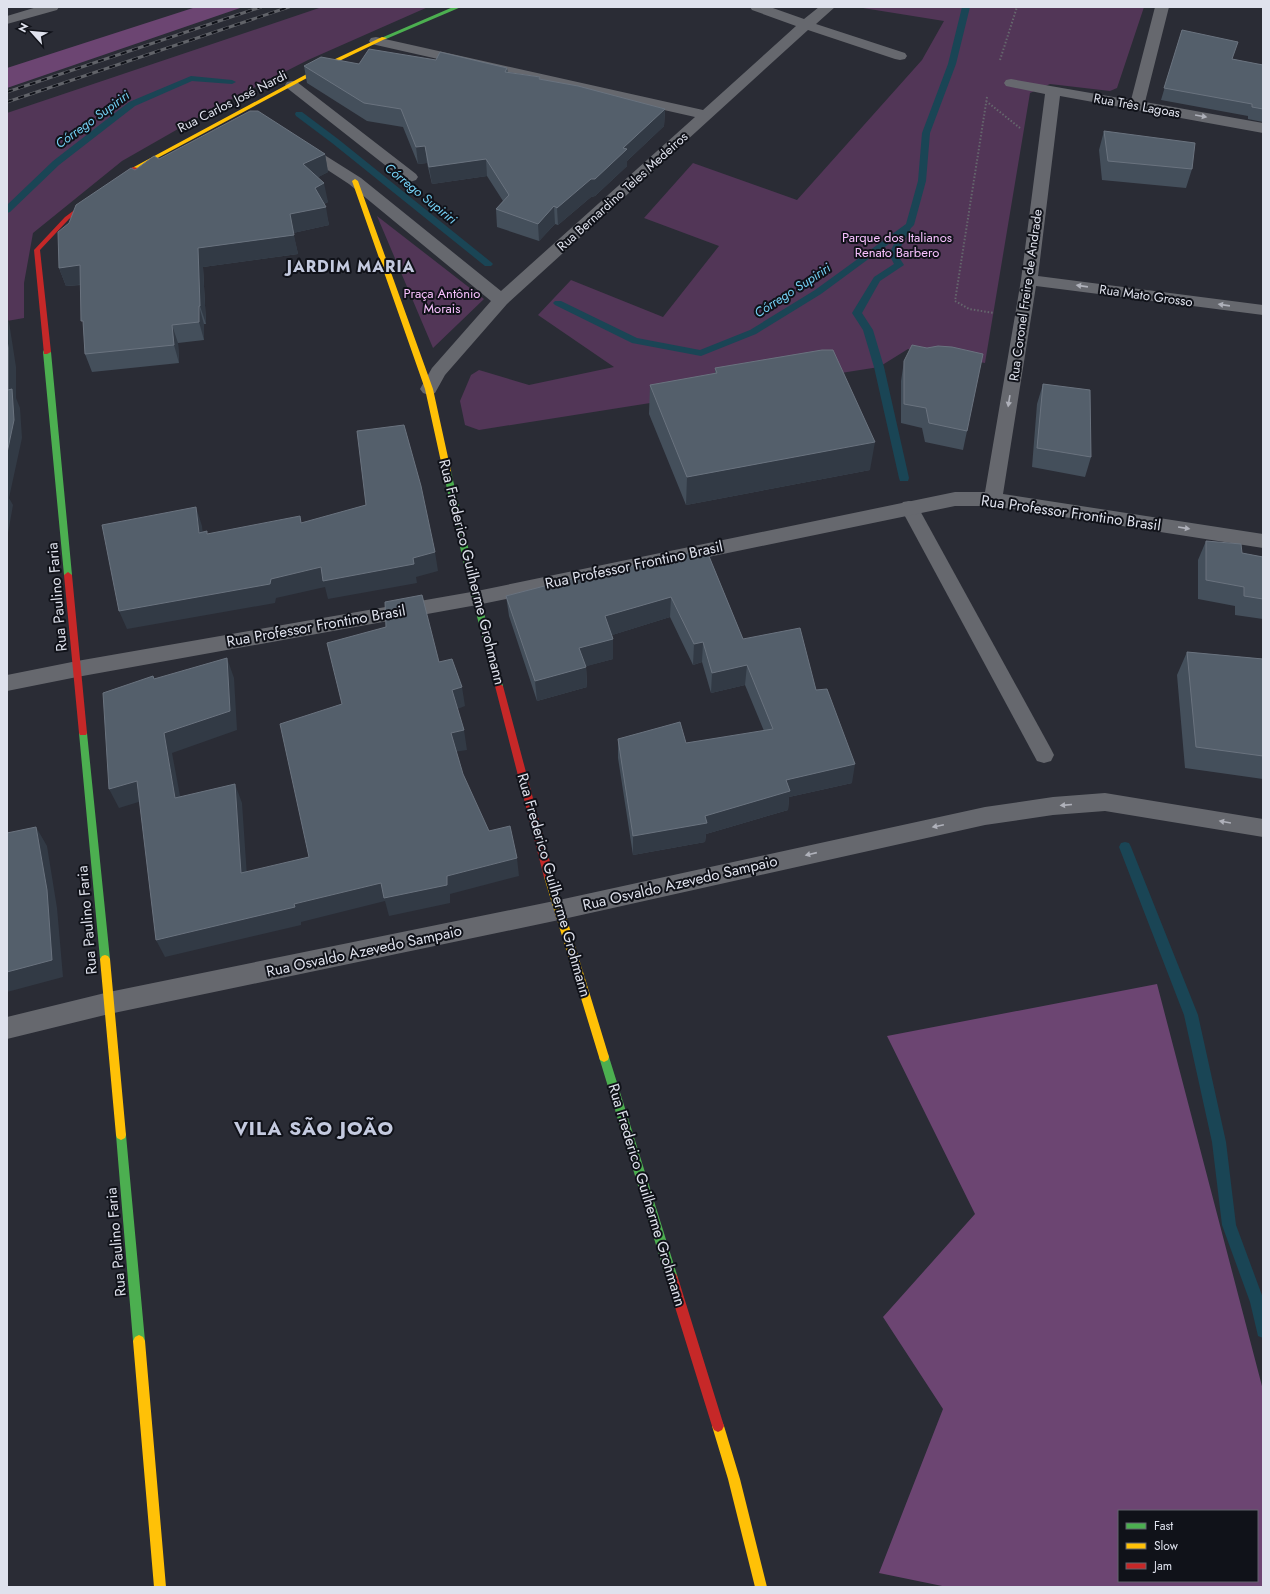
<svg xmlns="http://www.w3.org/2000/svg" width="1270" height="1594" font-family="Jost,sans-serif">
	<rect width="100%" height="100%" fill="#2a2c35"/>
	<path fill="#523657" d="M322,7H428L308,60L220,105L122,161L33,233L24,283V318L7,321V113Z
		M864,7H1144L1117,88L1110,91L1050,84L1030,93L985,363L908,349L879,367L479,430L465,425L460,401L471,375L479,370L529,385L614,367L538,315L571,280L663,317L719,246L644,218L693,163L797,200L922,60L944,21L863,8Z
		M377,216L484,299L433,348Z"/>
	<path fill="#6c4572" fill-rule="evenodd" d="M196,7H243L7,88V68Z
		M1157,984L1263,1390V1587H947L879,1573L943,1409L883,1317L975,1214L887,1036ZM1119,1511H1257V1581H1119Z"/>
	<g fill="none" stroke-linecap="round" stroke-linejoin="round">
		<path fill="#1a4555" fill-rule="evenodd" d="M962,7H970L956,64L930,133L926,181L914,225L911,228L897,254L904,265L880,281L862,313L873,330L884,367L909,478L908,481H900L899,478L874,367L863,330L852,313L874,277L894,264L889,254L897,238L821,294L756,334L701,356L632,343L555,305L553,303L555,301H561L637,338L700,350L750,330L815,290L906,224L918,181L922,133L948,64Z
			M191,76L232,80L236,82L232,84L192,81L135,106L59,165L10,212L7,213V205L53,161L129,102Z
			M296,112H302L338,139L491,262L493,264L491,266H485L332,143L296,116L295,114Z
			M1125,842L1129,843L1131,847L1198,1015L1226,1142L1236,1225L1263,1298V1338L1258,1336L1250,1302L1222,1225L1212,1142L1184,1015L1119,847L1121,843Z"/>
		<path stroke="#65676d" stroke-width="2" stroke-dasharray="1.5 2" stroke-linecap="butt" d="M1000,60L1017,7
			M987,97L955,301L969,309L994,313
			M986,101L1020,128"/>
		<path fill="#66686e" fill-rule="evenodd" d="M909,501L915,502L918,507L1051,749L1054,755L1051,761L1044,763L1037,761L900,507L903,502Z"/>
		<path fill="#66686e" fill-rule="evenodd" d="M37,7H59L57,10L7,24V16Z
			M750,7H770L804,19L819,7H835L816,24L905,53L907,56L905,59L900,60L895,59L808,30L507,304L445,375L435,393L429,395L423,393L420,389L432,368L491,301L349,184L297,150L294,147L297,144L302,142L307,144L361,178L501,291L695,117L376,45L371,44L369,41L371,38L376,37L703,110L796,26L752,10Z
			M1155,7H1169L1145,102L1263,123V133L1060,96L1038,276L1263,305V315L1036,286L1003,494L1263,534V548L993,506H955L477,605L77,677L7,691V675L77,661L477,591L955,492H985L1021,280L1045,94L1006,86L1004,83L1006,80L1011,79L1131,100Z
			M292,81L297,82L416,174L418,177L416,180L410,182L404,180L287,88L285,85L287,82Z
			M1105,793L1263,819V837L1105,811L1053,815L985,825L559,920L109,1014L7,1039V1017L109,992L559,900L985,807L1053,797Z"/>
		<path fill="#4caf50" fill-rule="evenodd" d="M453,7H461L386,39L381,38Z
			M44,350H47L51,352L72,575L68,578L64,575L43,352Z
			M447,468L451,471L475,578L503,686L499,689L495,686L467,578L443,471Z
			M83,730L86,731L87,733L110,959L108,962L105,963L102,962L100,959L79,733L80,731Z
			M604,1052L608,1054L609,1057L678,1278L676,1282L672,1284L668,1282L666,1278L599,1057L600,1054Z
			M121,1130L125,1132L126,1135L145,1341L143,1345L139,1347L135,1345L133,1341L116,1135L117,1132Z"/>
		<path fill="#ffc107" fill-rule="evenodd" d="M382,37L387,38L335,63L137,169L132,168L331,61Z
			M355,179L358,181L433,389L451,471L450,473L447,474L443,471L425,389L352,181Z
			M549,873L552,874L554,877L609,1057L608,1060L604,1062L600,1060L599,1057L544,877L546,874Z
			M105,955L108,956L110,959L126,1135L125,1138L121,1140L117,1138L116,1135L100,959L102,956Z
			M139,1335L143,1337L145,1341L166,1587H154L133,1341L135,1337Z
			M718,1420L722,1422L724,1426L740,1479L767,1587H755L728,1479L712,1426L714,1422Z"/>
		<path fill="#c62828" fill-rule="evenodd" d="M133,167L138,168L69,219L40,250L51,352L47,354H44L34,250L65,217Z
			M68,572L72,575L87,733L86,735H80L79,733L64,575Z
			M499,683L503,686L554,877L552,880L549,881L546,880L544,877L495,686Z
			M672,1272L676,1274L678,1278L724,1426L722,1430L718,1432L714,1430L712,1426L666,1278L668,1274Z"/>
		<defs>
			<path id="rail" d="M7,92L261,7
				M7,102L289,7"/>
		</defs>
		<use href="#rail" stroke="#616369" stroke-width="3"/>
		<use href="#rail" stroke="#101219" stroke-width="2" stroke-dasharray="6" stroke-linecap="butt"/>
	</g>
	<path fill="#444f5b" d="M1182,30L1232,59L1263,65V122L1248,119V116L1161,100Z
		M436,60L507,68L508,72L540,77V79L665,109L664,126L627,161V166L595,196L591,197L558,225L555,224L539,241L497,227L496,209L503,201L487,176L432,184L427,163L418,164L403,127L367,121L307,83L304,66L359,64Z
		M1104,131L1192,169L1186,188L1102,180L1099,150Z
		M325,154L328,172L318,177L328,202L324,204L329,225L293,233L298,254L203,267L206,324H204V340L178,343L179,363L92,372L85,354L81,285L66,286L59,268L135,170L159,159Z
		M904,361L967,431L963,450L925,442L922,428L901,423V381Z
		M715,368L870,470L686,505L649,414L650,385L715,374Z
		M1043,384L1091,457L1085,477L1032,467L1037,404Z
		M1206,541L1242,553L1263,557V619L1235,615V606L1198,599V560Z
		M706,549L743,639L816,690L852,783L789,797L788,810L706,834L705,842L633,855L618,758V739L686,743L764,731L745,685L711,693L702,662L693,665L670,617L612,635L613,639V659L586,666L587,687L537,701L509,616L506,596Z
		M1187,652L1263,659V779L1185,768L1177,675Z"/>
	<path fill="#323a45" d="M665,109L664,126L627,161V166L595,196L591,197L558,225L557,208L623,148Z
		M425,146L427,163L418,164L416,147Z
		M325,154L328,172L307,183L303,164Z
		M486,159L487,176L432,184L429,167Z
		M324,183L328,202L319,206L315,188Z
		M554,206L555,224L539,241L538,224Z
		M326,207L329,225L293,233L290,214Z
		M294,235L298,254L203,267L206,324L200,306L198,248Z
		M80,265L87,284L66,286L59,268Z
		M199,306L204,324V340L199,322Z
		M7,317L9,322L16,367V398L20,408L22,438L9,498L13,505L7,539L8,390Z
		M172,325L178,343L179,363L174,345Z
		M875,442L870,470L686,505L687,477Z
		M196,507L202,526L205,552L199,533Z
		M435,552L438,571L416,577L417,583L328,599L325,587L276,598L275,603L127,629L119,611L321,567L413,558Z
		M671,597L670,617L606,637L605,616Z
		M613,639V659L580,668L579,648Z
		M703,642L702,662L693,665L694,644Z
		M227,658L234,678L237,730L172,753L184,817L175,798L164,733Z
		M747,665L745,685L711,693L712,673Z
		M586,667L587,687L537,701L535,681Z
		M462,687L465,706L455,710L452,690Z
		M464,730L467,750L454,752L451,733Z
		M855,764L852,783L789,797L788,810L706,834L705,842L633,855V836L705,816L786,780Z
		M137,781L145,800L119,808L109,789Z
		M235,784L242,803L248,891L241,873Z
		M36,827L47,846L57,908L63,977L7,992V972Z
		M517,858L519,876L450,894V903L389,916L385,901L301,922V925L165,957L156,940L294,904L381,883L447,876Z"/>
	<path fill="#545f6b" stroke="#6a737f" d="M1182,30L1238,42L1232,59L1263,65V109L1252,107V104L1164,88Z
		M369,49L436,60L440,52L507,68L505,72L540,77L539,79L578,86L665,109L623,148L627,149L595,179H591L557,208L554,206L538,224L496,209L509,195L486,159L429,167L425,146L416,147L401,109L364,103L304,66L321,57L359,64Z
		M250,111H258L325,154L303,164L324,183L315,188L326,207L290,214L294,235L198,248L200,306H199V322L172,325L174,345L85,354L83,321H81L80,265L59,268L58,232L69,223L76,205L131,168L135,170L154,156L159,159Z
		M1104,131L1195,143L1192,169L1108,161Z
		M7,339L8,348V390L12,389L14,420L7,453Z
		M912,345L927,348L938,346L952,347L983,354L967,431L929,423L926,408L904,404V361Z
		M822,350H833L875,442L687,477L650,385L717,373L715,368Z
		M1043,384L1090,390L1091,457L1037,448Z
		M404,425L421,486L435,552L413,558L414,564L323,581L321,567L271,579L270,584L119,611L102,525L196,507L199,533L207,531V534L300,516L301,523L366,505L357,431Z
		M1206,541L1241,544L1242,553L1263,557V599L1244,596V587L1206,580Z
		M706,549L743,639L800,628L816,690L827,689L855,764L786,780L790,791L705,816L707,823L633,836L618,739L680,722L686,743L773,729L747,665L712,673L703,642L694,644L671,597L605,616L613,639L579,648L586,667L535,681L506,596L610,569L611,571Z
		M422,595L439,662L452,659L462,687L452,690L464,730L451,733L463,774L489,831L510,826L517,858L447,876V885L384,898L381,883L294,904L295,907L156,940L137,781L109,789L103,693L153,676L154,679L227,658L230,711L164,733L175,798L235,784L241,873L309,857L280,724L342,704L327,643L386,627L385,602Z
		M1187,652L1263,659V756L1196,747Z
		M36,827L47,890L52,960L7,972V833Z"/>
	<defs><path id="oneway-solid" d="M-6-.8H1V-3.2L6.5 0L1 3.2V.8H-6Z"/></defs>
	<g fill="#afb1ba">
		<use href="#oneway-solid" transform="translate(1201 116) rotate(10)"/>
		<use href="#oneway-solid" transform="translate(1082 286) rotate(-172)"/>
		<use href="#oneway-solid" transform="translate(1224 305) rotate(-172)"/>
		<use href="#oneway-solid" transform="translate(1009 401) rotate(99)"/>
		<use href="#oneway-solid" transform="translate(1184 528) rotate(9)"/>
		<use href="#oneway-solid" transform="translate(1066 805) rotate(175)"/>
		<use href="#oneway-solid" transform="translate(1225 822) rotate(-170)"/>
		<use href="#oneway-solid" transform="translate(938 826) rotate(168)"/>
		<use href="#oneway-solid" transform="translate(811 854) rotate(167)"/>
	</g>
	<g text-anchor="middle" stroke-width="4" stroke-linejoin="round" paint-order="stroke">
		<g font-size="13" fill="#dfe2ed" stroke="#101219">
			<text transform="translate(232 101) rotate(-27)" y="5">Rua Carlos José Nardi</text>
			<text transform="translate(1137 105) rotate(10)" y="5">Rua Três Lagoas</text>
			<text transform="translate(622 191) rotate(-42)" y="5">Rua Bernardino Teles Medeiros</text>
			<text transform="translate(1025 295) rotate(-82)" y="5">Rua Coronel Freire de Andrade</text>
			<text transform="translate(1146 295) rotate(8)" y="5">Rua Mato Grosso</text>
		</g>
		<g font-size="13" font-style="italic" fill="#74d0f4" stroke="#101219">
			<text transform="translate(92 119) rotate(-36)" y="5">Córrego Supiriri</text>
			<text transform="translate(421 193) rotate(39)" y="5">Córrego Supiriri</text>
			<text transform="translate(792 290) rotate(-33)" y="5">Córrego Supiriri</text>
		</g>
		<g font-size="13" fill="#f7c0fd" stroke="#101219">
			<text x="897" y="242">Parque dos Italianos<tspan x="897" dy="15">Renato Barbero</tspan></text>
			<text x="442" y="298">Praça Antônio<tspan x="442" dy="15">Morais</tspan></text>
		</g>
		<g font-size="15" fill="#dfe2ed" stroke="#101219">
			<text transform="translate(1071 513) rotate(8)" y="5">Rua Professor Frontino Brasil</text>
			<text transform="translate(634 565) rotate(-12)" y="5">Rua Professor Frontino Brasil</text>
			<text transform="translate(472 572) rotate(76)" y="5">Rua Frederico Guilherme Grohmann</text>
			<text transform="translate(57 597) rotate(-95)" y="5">Rua Paulino Faria</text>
			<text transform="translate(316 626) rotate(-10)" y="5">Rua Professor Frontino Brasil</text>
			<text transform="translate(680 883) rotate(-13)" y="5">Rua Osvaldo Azevedo Sampaio</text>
			<text transform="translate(554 885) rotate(74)" y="5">Rua Frederico Guilherme Grohmann</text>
			<text transform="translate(87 920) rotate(-95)" y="5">Rua Paulino Faria</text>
			<text transform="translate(364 951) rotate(-12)" y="5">Rua Osvaldo Azevedo Sampaio</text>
			<text transform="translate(647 1195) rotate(73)" y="5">Rua Frederico Guilherme Grohmann</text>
			<text transform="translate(116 1242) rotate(-95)" y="5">Rua Paulino Faria</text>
		</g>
		<g font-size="16" font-weight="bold" letter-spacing="1" fill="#c4cadf" stroke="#101219">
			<text x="351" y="272">JARDIM MARIA</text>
		</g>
		<g font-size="19" font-weight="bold" letter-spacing="1" fill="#c4cadf" stroke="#101219">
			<text x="314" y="1135">VILA SÃO JOÃO</text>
		</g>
	</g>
	<rect width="1270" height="1594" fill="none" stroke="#dfe2ed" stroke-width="16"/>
	<rect x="1118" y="1510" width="140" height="72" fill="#101219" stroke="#63656e"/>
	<rect x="1126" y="1523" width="20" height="6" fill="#4caf50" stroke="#63656e"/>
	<text x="1154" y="1530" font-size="12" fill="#dfe2ed">Fast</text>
	<rect x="1126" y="1543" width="20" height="6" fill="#ffc107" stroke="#63656e"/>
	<text x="1154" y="1550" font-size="12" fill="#dfe2ed">Slow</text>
	<rect x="1126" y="1563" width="20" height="6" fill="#c62828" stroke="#63656e"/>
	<text x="1154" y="1570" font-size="12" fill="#dfe2ed">Jam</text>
	<g transform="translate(32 32) rotate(297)" stroke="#101219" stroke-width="3" paint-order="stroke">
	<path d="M0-3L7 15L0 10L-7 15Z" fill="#dfe2ed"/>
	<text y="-6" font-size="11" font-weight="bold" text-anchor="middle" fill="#dfe2ed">N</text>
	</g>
</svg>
